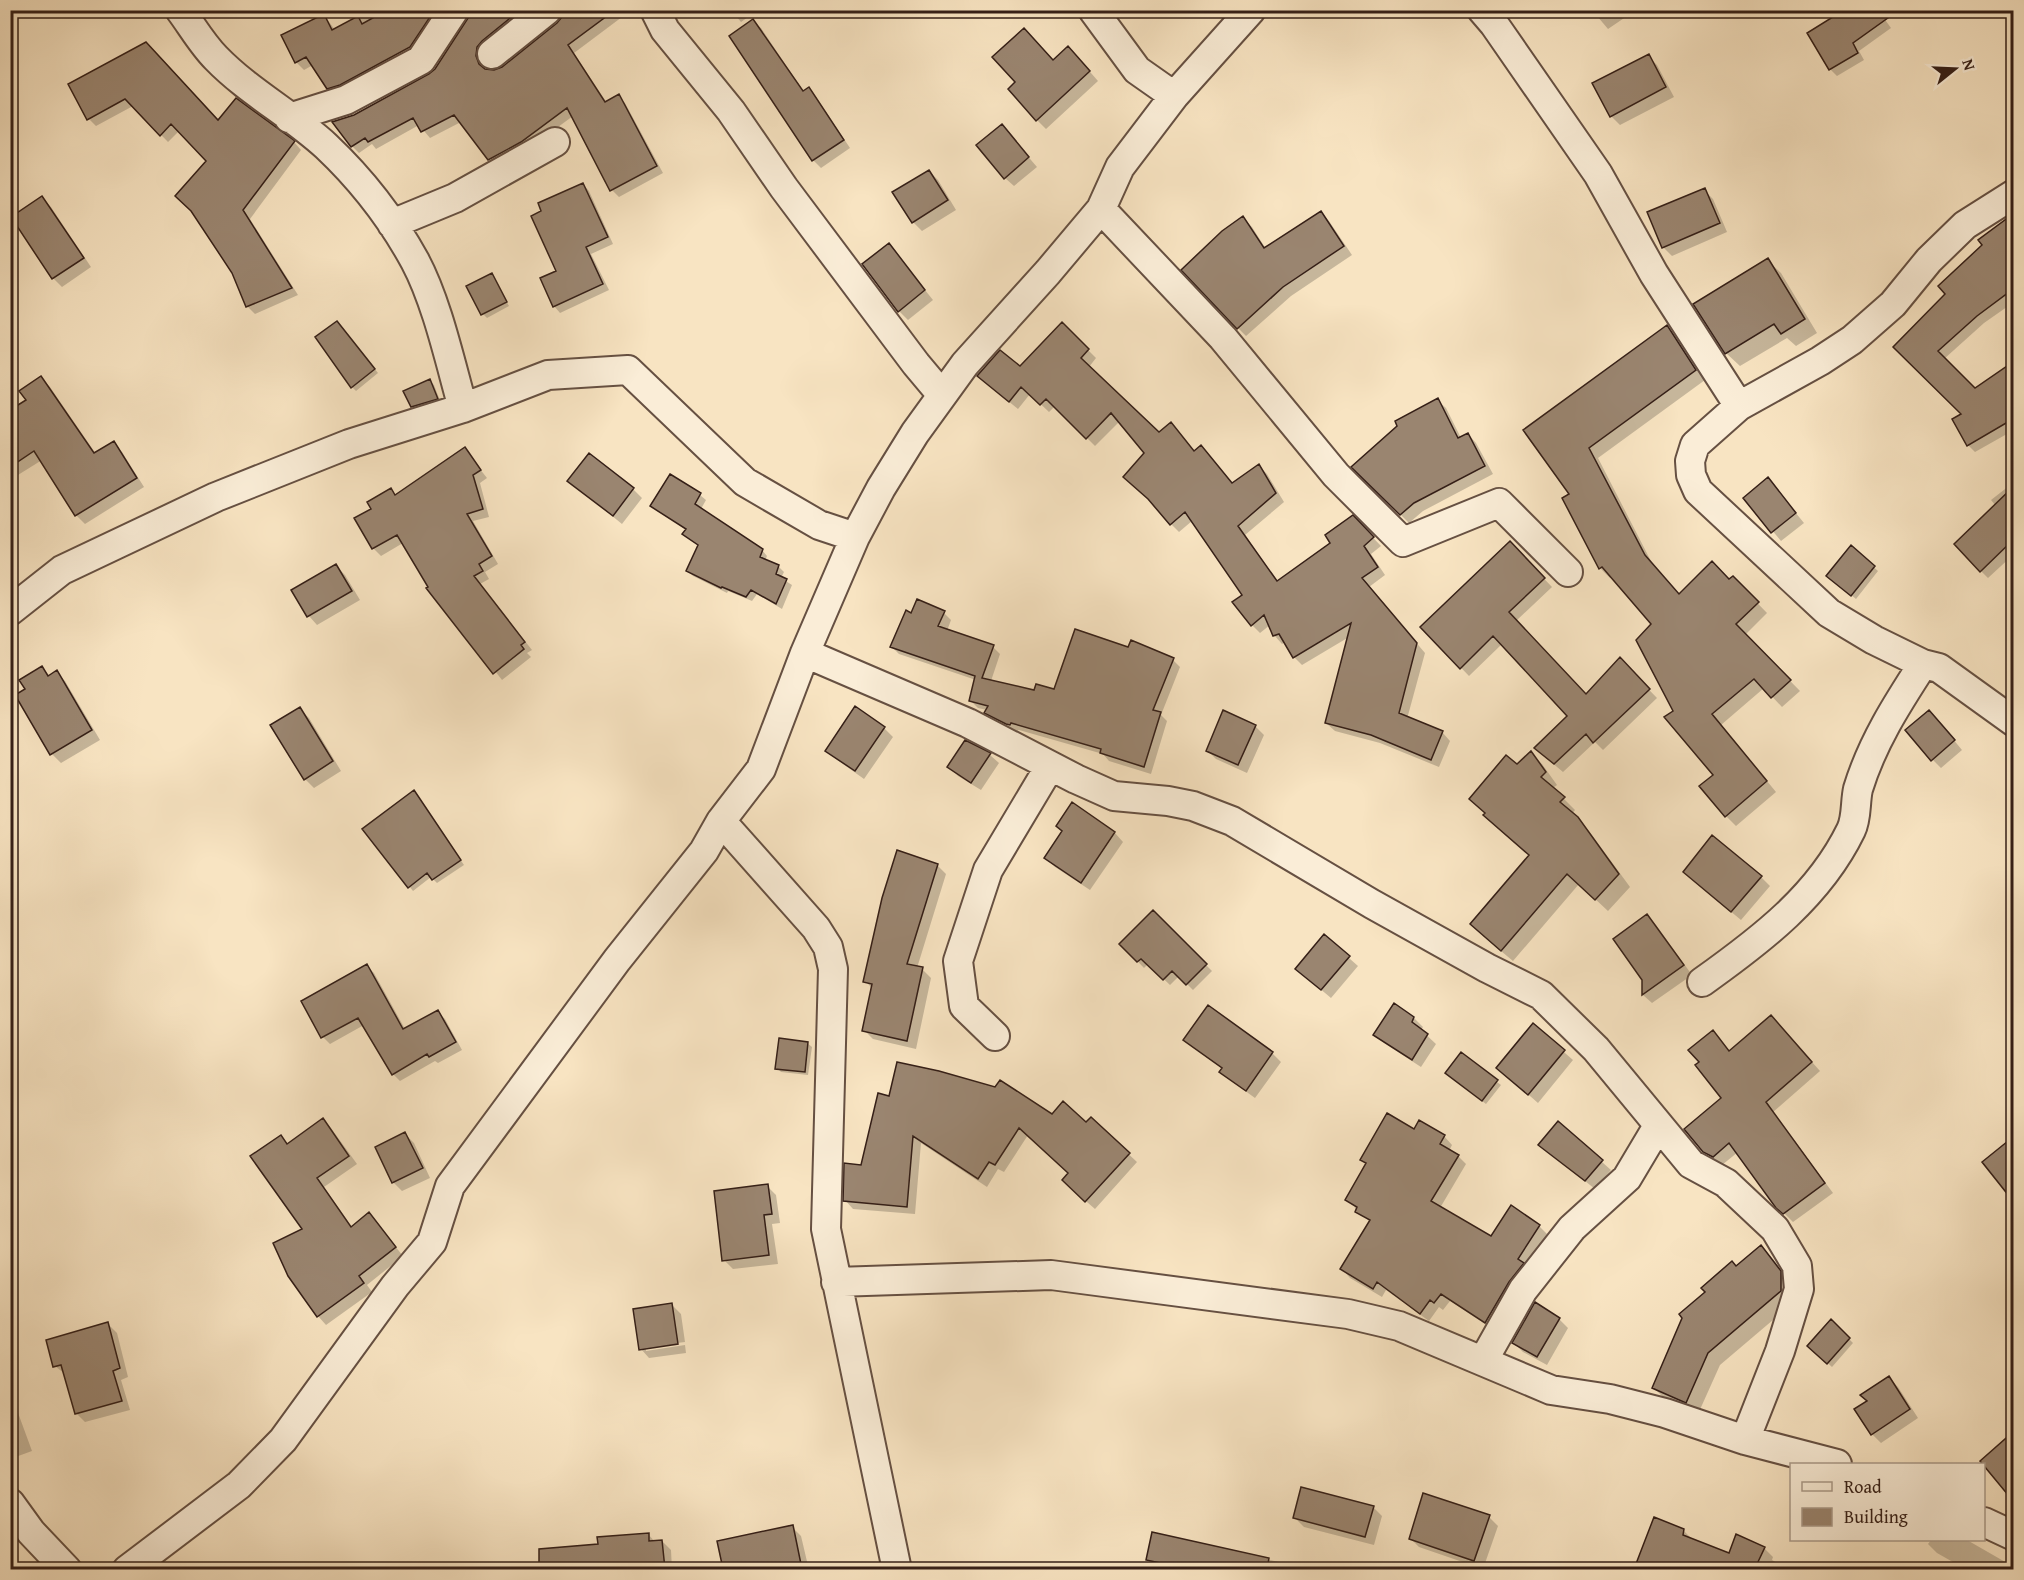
<svg xmlns="http://www.w3.org/2000/svg" width="2024" height="1580" font-family="'Gentium Book Plus',serif">
	<rect width="100%" height="100%" fill="#f8e4c2"/>
	<filter id="stains"><feTurbulence type="fractalNoise" baseFrequency=".00333" numOctaves="4"/><feColorMatrix values="0 0 0 0 .2 0 0 0 0 .09 0 0 0 0 .02 0 0 0 .5 -.17"/></filter>
	<radialGradient id="worn" r=".72"><stop offset=".6" stop-color="#630" stop-opacity="0"/><stop offset="1" stop-color="#630" stop-opacity=".3"/></radialGradient>
	<path fill="#0003" d="M373,10H436L441,20L417,55L336,96L328,88L313,65L304,70L296,62L324,15L335,30Z
		M480,10H536L484,55L482,64L485,70L495,72L503,68L559,23L572,10H617L622,17L574,53L607,103L618,96L625,103L663,173L619,197L612,190L573,116L528,149L497,167L461,122L430,138L419,125L376,149L372,144L359,153L352,146L354,116L436,70Z
		M731,10H758L741,22Z
		M1592,10H1636L1608,29Z
		M1878,10L1891,28L1859,51L1864,60L1837,76L1830,69Z
		M1940,10H1953L1944,15Z
		M753,21L761,28L804,92L808,89L816,97L850,148L821,168L813,160L731,37Z
		M1648,56L1657,65L1674,97L1620,125L1611,116Z
		M1077,57L1098,81L1046,129L1037,120L1054,62Z
		M70,85L294,142L301,150L250,219L298,295L255,314L248,307L233,272L208,161L179,131L168,142L133,106L96,126L89,119Z
		M1002,126L1037,167L1014,186L1005,178Z
		M929,171L938,180L956,210L922,231L913,222Z
		M583,184L589,191L613,244L591,254L609,290L560,313L554,306L558,272Z
		M1704,190L1713,199L1727,232L1672,256L1663,247Z
		M42,198L51,207L91,267L62,287L53,278Z
		M1321,213L1329,221L1352,255L1291,296L1246,336L1238,328L1243,218L1252,227L1266,249Z
		M2014,216V302L1984,323L1944,359L1975,390L2014,371V430L1975,452L1968,445L1963,414L1895,347L1947,294L2003,222Z
		M889,245L933,300L908,320L899,311Z
		M1767,260L1781,273L1817,333L1796,346L1787,338L1740,366L1726,353Z
		M491,275L509,306L487,318L483,314Z
		M1062,324L1096,358L1089,367L1158,434L1195,452L1233,485L1259,466L1267,474L1284,502L1245,535L1278,582L1333,544L1353,517L1381,546L1371,554L1385,575L1369,587L1425,653L1407,719L1442,732L1450,741L1439,767L1380,743L1335,731L1326,723L1349,637L1302,665L1294,657L1285,642L1282,644L1274,635L1270,625L1260,633L1252,625L1244,595L1192,521L1179,532L1171,524L1146,453L1120,421L1095,446L1055,406L1049,412L1030,394L1018,409L987,384L1020,368Z
		M341,327L378,373L356,391L352,387Z
		M1667,327L1677,337L1705,380L1598,458L1654,567L1679,595L1729,581L1733,578L1767,613L1745,635L1800,691L1782,707L1764,688L1721,725L1776,792L1736,826L1726,816L1715,775L1674,711L1653,624L1612,577L1610,578L1600,568L1571,495L1525,431Z
		M41,378L50,387L96,454L113,443L122,452L144,487L85,524L76,515L42,460L10,480V412L28,401Z
		M430,381L434,385L441,403L416,411L412,406Z
		M1437,400L1446,408L1461,438L1468,434L1476,443L1493,474L1423,511L1409,523L1353,467Z
		M464,449L487,478L480,483L489,517L473,521L498,564L485,572L489,579L480,584L532,650L527,653L531,657L502,680L430,587L403,543L381,556L373,548V509L391,490L396,496Z
		M670,476L700,495L706,500L701,509L762,550L767,556L765,561L779,567L784,572L781,578L792,585L782,609L757,594L752,601L728,591L727,593L693,576L687,570L699,546L684,534L687,530L652,506Z
		M1768,479L1804,523L1781,541L1745,498Z
		M569,481L633,489L642,498L622,524Z
		M2014,482V554L1988,578L1981,571L1996,506L1991,500Z
		M1510,543L1552,587L1516,621L1586,696L1620,660L1657,698L1603,750L1595,742L1563,772L1544,756L1569,716L1502,644L1469,676L1422,627Z
		M1851,547L1878,571L1856,599L1832,579Z
		M336,566L345,575L360,600L317,625L309,616L293,590Z
		M944,613L951,620L947,631L993,647L1000,654L991,681L1035,691H1055L1129,649L1173,660L1180,667L1161,715L1167,721L1151,774L1109,761L1103,754L1019,730L1015,731L993,720L986,712L987,710L978,708L971,701L976,680L899,654L892,647L912,615Z
		M42,668L50,676L56,672L65,681L100,740L61,763L52,754L27,690Z
		M2014,685V699L2007,693Z
		M856,708L884,728L893,737L864,779L836,759L827,750Z
		M300,709L309,718L341,771L314,788L305,779Z
		M1938,721L1962,750L1941,768L1933,760Z
		M1255,726L1264,735L1247,773L1216,759L1207,750Z
		M1531,753L1542,764L1557,785L1553,788L1575,810L1572,814L1589,831L1630,887L1608,911L1579,884L1513,961L1483,936L1530,855L1517,766Z
		M990,755L999,763L981,790L958,776L949,767Z
		M414,792L464,865L437,883L431,877L413,891L364,829Z
		M1073,804L1115,833L1123,842L1090,890L1055,867L1046,858L1063,832Z
		M937,865L946,874L917,968L922,969L931,978L916,1049L873,1039L864,1030L873,989L865,981Z
		M1761,877L1770,886L1741,920L1694,881Z
		M1153,912L1212,971L1193,990L1179,976L1170,985L1148,964L1144,968L1121,944Z
		M1647,916L1656,925L1692,975L1652,1003L1643,995Z
		M1324,936L1358,966L1331,998L1306,977Z
		M367,966L374,973L405,1029L437,1011L445,1019L462,1050L438,1063L435,1061L400,1081L393,1074L364,1025L330,1044L323,1037Z
		M1208,1007L1272,1053L1281,1062L1255,1098L1230,1080L1221,1072L1223,1069L1185,1039Z
		M1414,1018L1423,1027L1421,1030L1436,1044L1421,1067L1384,1043L1375,1035Z
		M1533,1025L1573,1060L1538,1103L1498,1068Z
		M1779,1025L1820,1071L1773,1112L1833,1193L1793,1222L1778,1207L1738,1152L1722,1165L1714,1161L1705,1151L1723,1098L1713,1032L1730,1052Z
		M807,1043L812,1047L808,1075L781,1072L777,1068Z
		M1451,1077L1497,1082L1501,1085L1486,1104Z
		M879,1095L1052,1115L1086,1124L1091,1119L1137,1162L1095,1209L1072,1189L1070,1173L1028,1135L1004,1172L998,1169L987,1187L921,1143L915,1214L853,1209L845,1200L863,1166Z
		M323,1120L331,1128L357,1164L324,1187L352,1227L369,1214L403,1256L367,1285L372,1292L326,1325L318,1316L289,1276L304,1230L281,1137L288,1144Z
		M1558,1123L1611,1170L1595,1189L1540,1145Z
		M1415,1131L1444,1136L1452,1145L1449,1151L1458,1156L1466,1164L1440,1208L1491,1238L1539,1226L1547,1234L1526,1267L1494,1330L1450,1301L1443,1310L1439,1307L1429,1321L1386,1290L1382,1297L1350,1278L1342,1269L1370,1222L1347,1200L1367,1164L1362,1159Z
		M405,1134L414,1143L430,1178L402,1191L393,1182L377,1147Z
		M2007,1151L2014,1159V1198L2010,1194Z
		M767,1186L776,1195L780,1223L772,1224L778,1264L733,1269L724,1260Z
		M1761,1247L1773,1259L1793,1285V1303L1720,1365L1698,1414L1666,1400L1654,1388L1736,1267Z
		M672,1305L681,1314L685,1342L646,1347V1351L685,1345L686,1353L649,1358L641,1349Z
		M1559,1319L1568,1328L1547,1365L1523,1352L1514,1343Z
		M1831,1321L1853,1343L1832,1367L1809,1346Z
		M108,1324L117,1333L128,1377L121,1380L130,1410L85,1422L76,1413L65,1374L55,1366Z
		M1889,1378L1898,1387L1918,1418L1881,1443L1872,1434L1869,1402Z
		M10,1391L32,1451L10,1459Z
		M2013,1435H2014V1499L1982,1462Z
		M1373,1507L1382,1516L1374,1545L1304,1527L1295,1518Z
		M1489,1517L1498,1526L1483,1569L1419,1547L1410,1538Z
		M792,1527L801,1536L809,1570H725L719,1542Z
		M1683,1530L1692,1539L1729,1555L1764,1548L1773,1557L1772,1560L1790,1570H1643L1637,1564Z
		M648,1534L655,1542L662,1541L671,1550L672,1570H587L585,1547L599,1545Z
		M1153,1534L1279,1562L1287,1570L1157,1569L1148,1560Z
		M1931,1540H1967L2007,1563L2014,1570H1967L1937,1553L1928,1544Z
		M13,1562L20,1570H10V1564Z"/>
	<path fill="#9a8570" stroke="#351f17" stroke-width="1.5" d="M387,10L434,11L410,47L340,85L327,89L306,57L295,63L281,35L324,14L332,30L358,16L362,24Z
		M478,10H520L482,41L477,47L476,56L479,64L485,69L494,70L502,67L557,23L562,17L563,10H615L568,45L605,102L619,94L657,166L610,191L567,108L521,142L488,160L454,115L421,132L413,118L368,142L365,138L351,147L332,122L354,115L429,74L435,69L468,18Z
		M1844,10H1899L1853,43L1858,53L1829,70L1807,33Z
		M753,19L803,91L809,87L844,140L812,161L729,36Z
		M1024,28L1053,60L1068,46L1090,71L1036,121L1008,89L1015,82L992,57Z
		M146,42L218,120L236,98L295,141L243,210L292,288L246,307L232,273L191,211L175,196L206,161L171,124L160,136L125,99L87,120L68,84Z
		M1649,54L1666,87L1610,117L1592,83Z
		M1002,124L1029,157L1004,179L976,145Z
		M929,170L948,200L912,223L892,192Z
		M583,183L608,237L586,247L603,284L553,307L540,278L556,271L531,216L541,211L538,203Z
		M1705,188L1720,223L1662,248L1647,212Z
		M42,196L84,258L52,279L11,217Z
		M1321,211L1344,246L1283,287L1237,329L1181,270L1222,231L1243,216L1264,248Z
		M2013,214V289L1977,316L1938,351L1975,388L2013,362V419L1967,446L1952,419L1961,414L1893,347L1945,294L1938,286L1982,245L1978,240Z
		M889,243L925,290L898,312L862,264Z
		M1768,258L1805,319L1781,334L1774,324L1725,354L1693,304Z
		M492,273L507,302L481,315L466,286Z
		M337,321L375,369L351,388L315,337Z
		M1062,322L1089,349L1081,358L1159,432L1171,422L1194,451L1201,445L1232,483L1259,464L1276,493L1238,526L1277,581L1330,543L1325,535L1353,515L1374,537L1364,546L1378,567L1362,578L1417,643L1399,713L1443,731L1431,760L1371,735L1325,723L1351,623L1293,658L1279,634L1273,636L1264,615L1251,626L1232,602L1242,595L1185,512L1170,525L1148,499L1123,477L1144,453L1111,413L1086,439L1046,399L1040,405L1021,387L1009,402L977,376L1000,350L1020,366Z
		M1667,325L1696,370L1589,448L1645,555L1679,594L1712,561L1729,579L1733,576L1759,602L1736,624L1791,680L1771,698L1754,679L1712,714L1767,781L1725,817L1699,786L1713,775L1664,717L1673,711L1636,640L1651,624L1602,567L1599,569L1562,498L1569,494L1523,430Z
		M41,376L94,453L114,441L137,478L75,516L34,451L10,467V410L26,400L19,391Z
		M430,379L438,399L411,407L403,391Z
		M1438,398L1458,438L1468,433L1485,466L1414,503L1400,515L1351,467L1397,426L1395,421Z
		M465,447L481,470L473,475L483,509L467,514L492,556L479,564L483,571L474,576L525,642L521,645L524,649L493,674L426,588L428,587L397,535L372,549L354,518L371,509L367,502L391,488L395,495Z
		M589,453L634,488L613,516L567,481Z
		M670,474L701,493L695,504L763,549L760,557L779,565L776,574L787,579L776,604L751,590L746,597L722,587L721,588L686,571L698,545L682,534L686,529L650,506Z
		M1768,477L1796,513L1771,533L1743,498Z
		M2013,487V540L1980,572L1954,544Z
		M1510,541L1545,578L1509,612L1586,694L1620,657L1650,689L1593,743L1586,734L1554,764L1534,748L1567,716L1493,636L1460,669L1420,627Z
		M1851,545L1875,566L1851,596L1826,576Z
		M336,564L352,591L307,617L291,590Z
		M917,599L945,611L938,626L994,645L982,678L1034,690L1036,684L1054,689L1075,629L1128,647L1131,640L1174,658L1153,710L1161,712L1144,767L1100,753L1101,749L1011,723L1010,725L1006,724L984,713L988,706L969,701L975,676L890,647L906,610L911,613Z
		M42,666L48,676L57,670L92,730L50,755L15,695L25,689L19,680Z
		M855,706L885,727L855,771L825,751Z
		M300,707L333,761L304,780L270,725Z
		M1223,710L1256,725L1238,765L1206,751Z
		M1929,710L1955,740L1931,761L1905,730Z
		M965,740L991,753L971,783L947,767Z
		M1531,751L1546,772L1541,777L1565,797L1560,802L1578,817L1619,874L1595,900L1567,874L1501,951L1470,924L1529,855L1483,815L1485,813L1469,799L1506,755L1517,764Z
		M414,790L461,860L432,880L427,873L408,888L362,829Z
		M1072,802L1115,832L1081,883L1044,858L1062,831L1056,826Z
		M1712,835L1762,876L1731,912L1683,872Z
		M897,850L938,864L907,964L923,967L907,1041L862,1031L872,984L863,982L882,898Z
		M1153,910L1207,964L1186,985L1172,971L1163,980L1141,959L1137,962L1119,944Z
		M1647,914L1684,965L1642,995V980L1613,939Z
		M1324,934L1350,956L1321,990L1295,969Z
		M367,964L403,1029L438,1010L456,1042L429,1057L427,1054L392,1075L358,1018L321,1038L301,1001Z
		M1394,1003L1414,1017L1412,1022L1428,1034L1412,1060L1373,1035Z
		M1208,1005L1273,1052L1246,1091L1219,1072L1222,1068L1183,1040Z
		M1771,1015L1812,1062L1766,1102L1825,1183L1783,1214L1776,1208L1729,1143L1713,1157L1703,1152L1684,1129L1721,1098L1695,1065L1699,1062L1688,1050L1713,1030L1729,1051Z
		M1533,1023L1565,1050L1528,1095L1496,1068Z
		M779,1038L808,1042L805,1072L775,1069Z
		M1461,1052L1498,1080L1482,1101L1445,1073Z
		M897,1062L939,1071L995,1087L1000,1080L1052,1114L1063,1101L1086,1122L1091,1117L1130,1153L1085,1202L1062,1180L1068,1173L1019,1128L995,1165L989,1162L978,1179L913,1136L907,1207L843,1201L844,1163L861,1165L878,1093L889,1096Z
		M1387,1113L1414,1129L1419,1120L1445,1135L1440,1144L1459,1155L1431,1201L1491,1236L1511,1205L1540,1225L1518,1259L1524,1263L1509,1282L1485,1323L1441,1294L1434,1303L1430,1300L1420,1314L1377,1282L1373,1289L1340,1269L1370,1220L1355,1212L1357,1207L1345,1200L1366,1163L1360,1160Z
		M323,1118L349,1156L317,1178L351,1227L369,1212L396,1247L359,1276L364,1283L317,1317L288,1276L273,1243L302,1229L250,1156L281,1135L287,1144Z
		M1558,1121L1603,1160L1585,1181L1538,1145Z
		M405,1132L423,1168L392,1183L375,1147Z
		M2013,1137V1201L1982,1162Z
		M768,1184L772,1214L764,1215L769,1255L722,1261L714,1191Z
		M1761,1245L1781,1271V1291L1708,1353L1686,1403L1652,1388L1682,1318L1679,1314L1705,1292L1701,1288L1732,1261L1736,1266Z
		M1535,1302L1560,1318L1537,1357L1512,1343Z
		M672,1303L678,1344L639,1350L633,1309Z
		M1831,1319L1850,1338L1827,1364L1807,1346Z
		M108,1322L120,1368L113,1371L122,1401L75,1414L61,1365L53,1367L46,1340Z
		M1889,1376L1910,1409L1871,1435L1854,1409L1867,1401L1860,1395Z
		M2013,1432V1501L1980,1461Z
		M1301,1487L1374,1506L1365,1537L1293,1518Z
		M1423,1493L1490,1515L1474,1561L1409,1539Z
		M1654,1517L1684,1529L1683,1535L1729,1553L1736,1534L1765,1547L1757,1564L1767,1568V1569H1634Z
		M793,1525L802,1569H723L717,1541Z
		M1152,1532L1269,1558L1267,1569H1189L1146,1560Z
		M649,1533V1541L662,1540L665,1569H539V1549L598,1544L597,1537Z"/>
	<g fill="none" stroke-linecap="round" stroke-linejoin="round">
		<defs>
			<path id="minor" d="M180,10C192,26 202,44 216,58C249,92 291,114 326,146C361,179 392,219 415,261C437,302 450,362 463,408
				M655,10L665,30L731,111L784,188L916,364L942,395
				M1093,10L1137,70L1174,96
				M1482,10L1494,24L1598,174L1654,274L1739,406
				M492,54L547,10
				M289,118L346,100L421,60L454,10
				M2014,194L1965,225L1929,260L1893,304L1852,340L1820,361L1739,406L1695,445L1690,461L1691,475L1698,491L1829,613L1874,640L1923,664L1939,668L2014,722
				M1101,209L1223,338L1336,475L1403,542L1499,503L1568,572
				M392,224L455,198L555,142
				M10,611L62,570L216,497L349,444L463,408L548,375L628,370L745,482L819,525L855,537
				M805,653L968,723L1076,779L1114,796L1168,801L1193,806L1232,821L1372,904L1487,968L1541,995L1596,1049L1691,1164L1726,1183L1775,1229L1797,1266L1799,1289L1780,1351L1745,1440
				M721,821L816,928L828,947L833,969L826,1229L897,1570
				M1702,982C1761,940 1819,896 1851,830C1857,818 1855,802 1858,789C1872,743 1897,704 1923,664
				M995,1036L964,1006L958,961L988,870L1050,766
				M836,1282L1051,1275L1348,1314L1399,1326L1551,1390L1610,1399L1665,1413L1745,1440L1837,1464
				M1483,1361L1523,1290L1572,1228L1627,1178L1658,1126
				M10,1503L31,1532L67,1570
				M1984,1522L2014,1536
				M127,1570L239,1485L283,1440L395,1286L432,1242L450,1186L617,960L704,851L721,821L761,769L805,653L855,537L881,488L915,433L965,364L1048,272L1101,209L1120,167L1174,96L1251,10"/>
		</defs>
		<use href="#minor" stroke="#665042" stroke-width="32"/>
		<use href="#minor" stroke="#faedd7" stroke-width="28"/>
	</g>
	<rect width="2024" height="1580" fill="none" stroke="#f8e4c2" stroke-width="36"/>
	<rect x="12" y="12" width="2000" height="1556" fill="none" stroke="#351f17" stroke-width="3"/>
	<rect x="18" y="18" width="1988" height="1544" fill="none" stroke="#351f17" stroke-width="1.5"/>
	<rect x="1790" y="1463" width="195" height="78" fill="#faedd7" stroke="#ab9b8a" stroke-width="1.5"/>
	<rect x="1802" y="1482" width="30" height="9" fill="#faedd7" stroke="#ab9b8a" stroke-width="1.5"/>
	<text x="1844" y="1493" font-size="18" fill="#351f17">Road</text>
	<rect x="1802" y="1508" width="30" height="18" fill="#9a8570" stroke="#ab9b8a" stroke-width="1.5"/>
	<text x="1844" y="1523" font-size="18" fill="#351f17">Building</text>
	<g transform="translate(1955 69) rotate(72)" stroke="#faedd7" stroke-width="4.5" paint-order="stroke">
	<path d="M0-4.5L10 22L0 15L-10 22Z" fill="#351f17"/>
	<text y="-9" font-size="16" font-weight="bold" text-anchor="middle" fill="#351f17">N</text>
	</g>
	<rect width="100%" height="100%" filter="url(#stains)"/>
	<rect width="100%" height="100%" fill="url(#worn)"/>
</svg>
